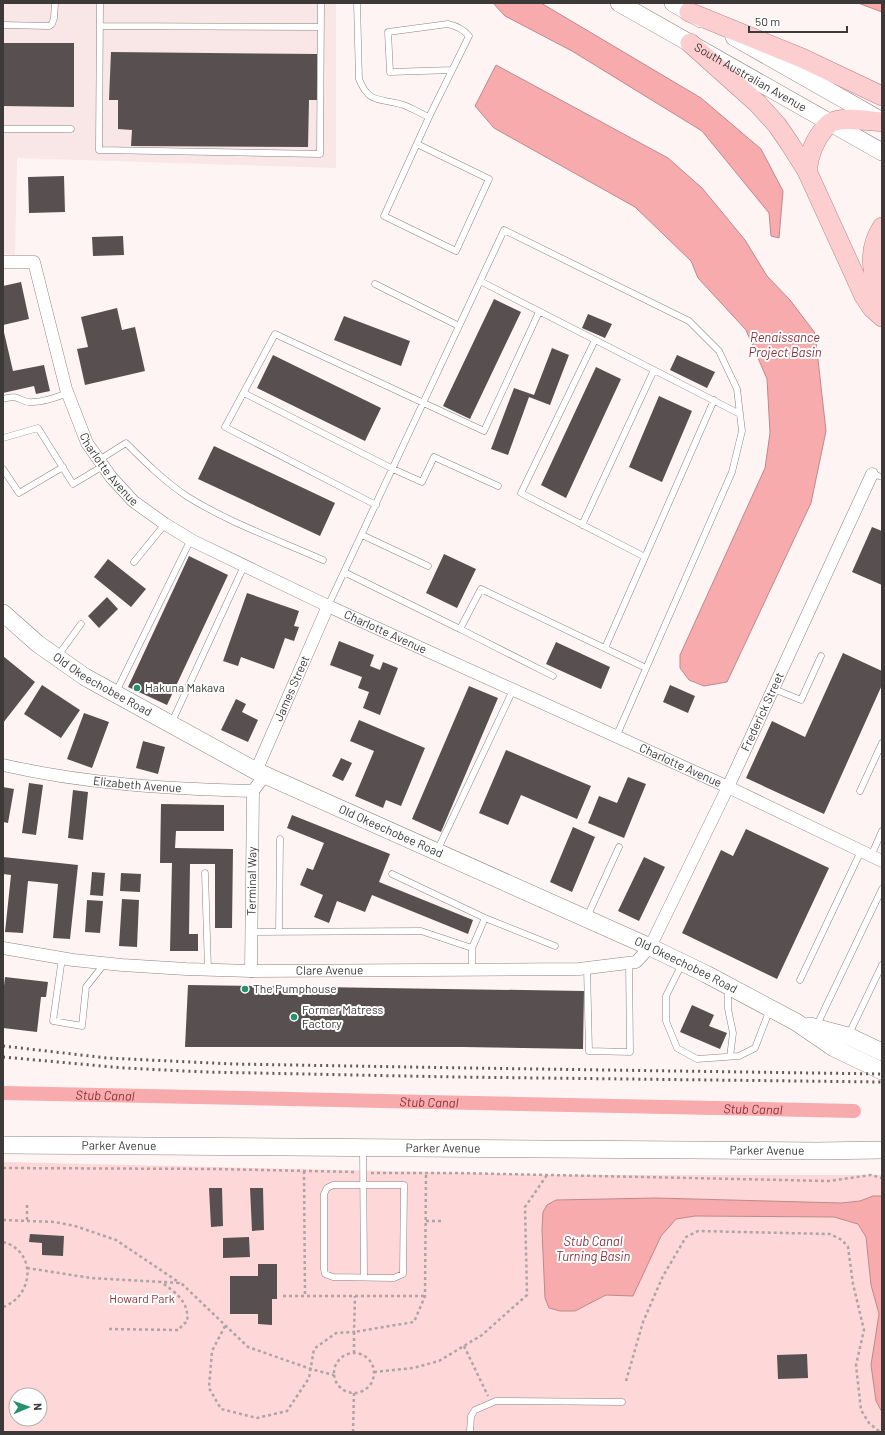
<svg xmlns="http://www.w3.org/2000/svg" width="885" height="1435" font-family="Barlow,sans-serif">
	<rect width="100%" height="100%" fill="#fff4f4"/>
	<path fill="#f9e6e6" d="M3,3H336V168L17,158L15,255L3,254Z"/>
	<path fill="#fed7d8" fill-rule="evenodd" d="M3,1162L548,1175H882V1432H3ZM16,1395H40V1419H16Z"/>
	<path fill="#f7abad" stroke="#bf898a" d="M493,3H541L701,98L761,149L783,191L779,238L771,236L769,213L702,131L572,51L505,16Z
		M858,3H882V12Z
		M496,65L668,158L702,188L745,240L767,276L790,300L815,333L826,431L811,503L727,682L704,686L689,680L680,668V655L765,468L770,433L767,379L746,330L698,278L691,261L635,207L494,128L475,106Z
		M873,1196H882V1412L876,1401L871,1365L879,1314L871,1285L866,1237L858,1224L834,1217L695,1216L676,1219L661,1236L633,1296L606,1295L575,1311H560L549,1308L545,1298L542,1230L543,1212L547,1205L556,1200L656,1198L841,1203L860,1201Z"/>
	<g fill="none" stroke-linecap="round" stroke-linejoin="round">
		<path stroke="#f7abad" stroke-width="14" id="s1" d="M3,1093L854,1111"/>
	</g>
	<path fill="#585050" d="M3,43H74V107L3,106Z
		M111,52L317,54V100H309L308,147L131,146L132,130L118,129V100H109Z
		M64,176L65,212L29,213L28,177Z
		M123,236L124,255L93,256L92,237Z
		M21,282L29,319L3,325V286Z
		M494,299L521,312L470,419L443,406Z
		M117,308L122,330L135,327L145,371L85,385L77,349L88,347L81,317Z
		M588,314L612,324L605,338L582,328Z
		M344,316L410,341L401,366L334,340Z
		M3,328L13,371L44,365L50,391L36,394L34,386L3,393Z
		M552,348L569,355L550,405L529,397L508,455L491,449L514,388L534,395Z
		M273,355L381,408L365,441L257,388Z
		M677,355L715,372L707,388L670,370Z
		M596,367L621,379L566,498L541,485Z
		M659,396L692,411L662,482L629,467Z
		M214,446L335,503L320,536L198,479Z
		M872,527L882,531V585L852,572Z
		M444,554L476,569L457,608L426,593Z
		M189,556L228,575L167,705L128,687Z
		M108,559L146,589L131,607L94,577Z
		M247,593L299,611L294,626L299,627L294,641L285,638L274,669L241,657L238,666L223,661Z
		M107,597L118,609L99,628L88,616Z
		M339,641L374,655L370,666L380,670L383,662L398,668L380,715L363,708L369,692L358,688L362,677L330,665Z
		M556,642L610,667L601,689L546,664Z
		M843,653L882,671V685L824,814L746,778L772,721L805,737Z
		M3,656L35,682L3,723Z
		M42,685L80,710L61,738L24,714Z
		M670,685L695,696L688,713L663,702Z
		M469,686L498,698L441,832L412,819Z
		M236,699L246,704L242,712L258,720L248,742L221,730Z
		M84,713L109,722L92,768L67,759Z
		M359,720L425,748L401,806L386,800L383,808L355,796L374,751L350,741Z
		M143,741L165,747L158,774L136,768Z
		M506,750L591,786L577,819L521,795L508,825L479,813Z
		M341,758L352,763L343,781L332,776Z
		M628,777L646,784L624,838L588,823L599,796L617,803Z
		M29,783L43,785L36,835L22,833Z
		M3,787L14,789L8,823L3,822Z
		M73,790L88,792L83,840L68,838Z
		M161,804L224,805V831H176L175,848L233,849L232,928H215V864H190L189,934H198V951H170L172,863H160Z
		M292,815L390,854L379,882L473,920L468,934L372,895L365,912L337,901L329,923L314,917L323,895L300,885L307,868L313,870L324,843L287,828Z
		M573,827L595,837L572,892L550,882Z
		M746,829L829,868L777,979L682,933L721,850L733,856Z
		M3,857L78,865L70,939L53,938L58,884L28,881L23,933L5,932L11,875L3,874Z
		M644,857L665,867L639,921L618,911Z
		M92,872L105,873L103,896L90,895Z
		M121,873L141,874L140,892L120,891Z
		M122,899L139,900L137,947L119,946Z
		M87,900L103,901L100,933L85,932Z
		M5,977L48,982L46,997H41L37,1032L3,1028V995Z
		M188,985L584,991L583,1049L463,1047H185Z
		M692,1005L714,1015L709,1026L727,1033L720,1049L680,1032Z
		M209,1188H222L223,1226L211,1227Z
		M250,1188H263L264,1230L252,1231Z
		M30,1234L64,1236L63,1256L42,1255V1243L29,1242Z
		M249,1237L250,1257L223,1258V1238Z
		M258,1264H277V1299H272V1325L258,1324V1314H230V1276H258Z
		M807,1354L808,1378L778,1379L777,1355Z"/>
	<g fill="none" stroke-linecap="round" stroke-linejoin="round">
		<defs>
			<path id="lane" d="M100,3L99,150L320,154L321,3
				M357,3L359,79C369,104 379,98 400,104C409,106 419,113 429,117L469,36C463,29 457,26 448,24L388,32L390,72L452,70
				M3,25L49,26L52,24L54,18L55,3
				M100,26L321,27
				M3,129H71
				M417,144L489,179L456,251L384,216C399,183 414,150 429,117
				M480,281L740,414
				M375,284L459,326
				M595,340L521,493L645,557L605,648
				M244,393L393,469L422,482L434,457L498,486
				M3,399C21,393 20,404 33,402C45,402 57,397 68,393
				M3,438L38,428L73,484L103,466
				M99,460L126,443C145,462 165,482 188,497C230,523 278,540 323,560
				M3,469L19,493L63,467
				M872,474L882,477
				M376,505L225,427L275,334L484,431L539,312
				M582,525L654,370
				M362,535L428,566
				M645,557L714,400
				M134,562L165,524
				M344,572L460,629
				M328,606L504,230L689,321L719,351L737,389L742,431L732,472L616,737
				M57,657L81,624
				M553,676L460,629L481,589L646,668
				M774,689L801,700L821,656
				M116,692L191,539
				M171,724L244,566
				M860,791L882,743
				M437,851L513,690
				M871,856L882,831
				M205,873L208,970
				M392,874L485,918
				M587,917L619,847
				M279,931L280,839
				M252,932L421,931L472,948V970
				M472,948L485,918L555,946
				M62,958L53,1021L82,1026L86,987L105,963
				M682,964L666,996V1021L677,1048L697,1059L739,1056L755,1048L770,1009
				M587,968L589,1051L630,1052L629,963
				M800,980L861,851
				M728,987V1009L733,1033L730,1057
				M816,1027L882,889
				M849,1034L882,965
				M363,1149L364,1277
				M333,1185H404L403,1274L394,1278L333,1277L325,1274L324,1269V1194L327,1188Z
				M470,1432L471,1416L475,1410L496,1401L622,1402"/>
			<g id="street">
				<path id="s2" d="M3,262H34L66,389L87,443L111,477L133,501L165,524L193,541L328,606L728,787L882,861"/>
				<path id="s3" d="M3,765C85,784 169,789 253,791L265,775"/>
				<path id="s4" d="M256,771L328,606"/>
				<path id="s5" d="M3,948L73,960L122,965L186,969L251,971L579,969L636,962L650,947L728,787L872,474"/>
				<path id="s6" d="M251,971L253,791"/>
			</g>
			<g id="secondary">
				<path id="s7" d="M619,3L882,152"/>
				<path d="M673,3L701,19"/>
				<path d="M734,37L882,121"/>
				<path id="s8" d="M3,613L38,644L85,677L256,771L650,947L706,974L796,1022L834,1048L882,1071"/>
				<path d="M810,1026L848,1036L882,1052"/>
				<path id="s9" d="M3,1145L817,1151L882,1150"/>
			</g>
			<path id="primary" d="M689,12L802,58L882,96
				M690,43L757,103L777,125L790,144L807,171L864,296L872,308L882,317
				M807,171C809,155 813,142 824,129C826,127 828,124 830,123C841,116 869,121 882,122
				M882,227C868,249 870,273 882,295"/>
		</defs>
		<use href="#lane" stroke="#8c8383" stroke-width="7"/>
		<use href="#street" stroke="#8c8383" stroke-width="13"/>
		<use href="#secondary" stroke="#8c8383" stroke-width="18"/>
		<use href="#primary" stroke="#b88586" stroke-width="20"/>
		<path stroke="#ada5a5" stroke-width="2.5" stroke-dasharray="3 3" stroke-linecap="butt" d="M3,1168L216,1169L354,1172
			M304,1171L305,1296
			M371,1173H456L829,1181L871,1175L882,1178
			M3,1220L55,1222L75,1226L116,1240L180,1283
			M27,1220V1203
			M426,1221H443
			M3,1242C37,1251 34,1296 3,1307
			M27,1268L91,1278L181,1283L248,1347L311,1369L334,1375
			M283,1296H425
			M225,1326L212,1351L209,1388L221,1409L257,1418L287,1411L309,1378L314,1349L336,1333L354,1332L355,1296
			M109,1329L179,1330L183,1324L187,1322C190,1302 175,1292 161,1282
			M464,1346L488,1396
			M354,1353V1332L414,1322L425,1296L426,1173
			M334 1373a20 20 0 1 1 40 0a20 20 0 1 1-40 0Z
			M374,1372L413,1368L439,1361L482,1335L527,1295L525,1207L547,1175
			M626,1381L643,1322L663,1276L686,1237L698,1231L830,1234L842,1240L848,1247L853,1284L864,1330L856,1365L861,1410L869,1423L880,1432
			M353,1432L354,1393"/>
		<use href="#lane" stroke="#fff" stroke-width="6"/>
		<use href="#street" stroke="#fff" stroke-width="12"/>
		<use href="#secondary" stroke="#fff" stroke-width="17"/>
		<use href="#primary" stroke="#fdced0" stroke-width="19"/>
		<path stroke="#615c5c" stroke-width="3" stroke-dasharray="2 4" stroke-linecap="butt" d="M3,1046L107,1058L233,1064L469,1068L882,1074
			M3,1057L124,1068L205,1072L455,1077L882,1082"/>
	</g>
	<g fill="#26916f" stroke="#fff" stroke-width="1.5">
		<circle cx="137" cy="688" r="4"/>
		<circle cx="245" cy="989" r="4"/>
		<circle cx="294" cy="1017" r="4"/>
	</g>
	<g text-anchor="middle" stroke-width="4" stroke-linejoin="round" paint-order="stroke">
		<g font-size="12" fill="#3d3939" stroke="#fff">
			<text dy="4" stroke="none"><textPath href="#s7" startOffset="151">South Australian Avenue</textPath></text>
			<text dy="4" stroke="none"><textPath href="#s2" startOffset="254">Charlotte Avenue</textPath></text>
			<text dy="4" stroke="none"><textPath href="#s2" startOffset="579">Charlotte Avenue</textPath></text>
			<text dy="4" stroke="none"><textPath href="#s8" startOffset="123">Old Okeechobee Road</textPath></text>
			<text dy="4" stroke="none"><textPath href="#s4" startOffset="90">James Street</textPath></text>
			<text dy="4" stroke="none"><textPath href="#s5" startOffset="916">Frederick Street</textPath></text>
			<text dy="4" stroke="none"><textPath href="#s2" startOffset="903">Charlotte Avenue</textPath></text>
			<text dy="4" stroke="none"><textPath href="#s3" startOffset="136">Elizabeth Avenue</textPath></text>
			<text dy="4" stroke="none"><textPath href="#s8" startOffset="447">Old Okeechobee Road</textPath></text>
			<text dy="4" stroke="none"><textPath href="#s6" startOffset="90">Terminal Way</textPath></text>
			<text dy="4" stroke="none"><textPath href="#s8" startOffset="771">Old Okeechobee Road</textPath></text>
			<text dy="4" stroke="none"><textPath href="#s5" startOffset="328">Clare Avenue</textPath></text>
			<text dy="4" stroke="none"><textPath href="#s9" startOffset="116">Parker Avenue</textPath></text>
			<text dy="4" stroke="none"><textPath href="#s9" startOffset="440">Parker Avenue</textPath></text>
			<text dy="4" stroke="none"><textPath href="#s9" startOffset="764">Parker Avenue</textPath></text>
		</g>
		<g font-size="12" fill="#3d3939" stroke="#fff" text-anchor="start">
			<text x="145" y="692">Hakuna Makava</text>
			<text x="253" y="993">The Pumphouse</text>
			<text x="302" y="1014">Former Matress<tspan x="302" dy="14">Factory</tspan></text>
		</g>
		<g font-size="12" fill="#8d353e" stroke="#fff">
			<text x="142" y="1303">Howard Park</text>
		</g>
		<g font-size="13" font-style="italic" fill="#8a323b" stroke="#fff">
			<text x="785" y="342">Renaissance<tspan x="785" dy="15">Project Basin</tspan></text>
			<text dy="5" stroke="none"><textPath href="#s1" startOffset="102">Stub Canal</textPath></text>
			<text dy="5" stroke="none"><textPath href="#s1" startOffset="426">Stub Canal</textPath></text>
			<text dy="5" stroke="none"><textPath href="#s1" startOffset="750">Stub Canal</textPath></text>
			<text x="593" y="1246">Stub Canal<tspan x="593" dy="15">Turning Basin</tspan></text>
		</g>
	</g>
	<rect width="885" height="1435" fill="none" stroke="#3d3939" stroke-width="8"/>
	<g transform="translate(28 1407) rotate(88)"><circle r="19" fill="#ffffff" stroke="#b1b0b0"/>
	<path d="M0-3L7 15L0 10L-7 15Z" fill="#26916f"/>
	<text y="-6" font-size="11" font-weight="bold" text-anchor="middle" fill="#3d3939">N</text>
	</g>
	<path d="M749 26v6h98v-6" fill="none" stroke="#3d3939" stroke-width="2"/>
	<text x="755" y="26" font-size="12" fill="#3d3939" stroke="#ffffff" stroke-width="3" paint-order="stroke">50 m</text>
</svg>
